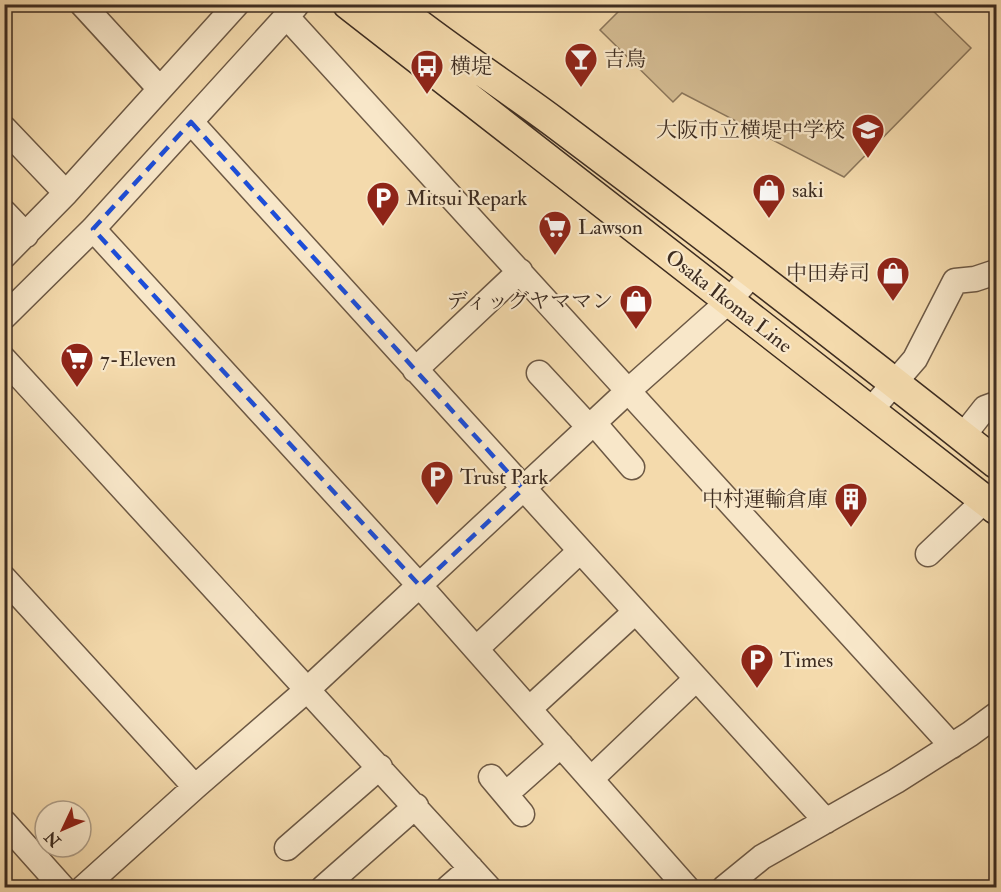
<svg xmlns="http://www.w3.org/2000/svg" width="1001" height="892" font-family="'IM FELL Double Pica','Noto Serif JP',serif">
	<rect width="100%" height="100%" fill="#f4daac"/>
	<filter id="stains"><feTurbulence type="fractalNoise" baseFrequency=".00333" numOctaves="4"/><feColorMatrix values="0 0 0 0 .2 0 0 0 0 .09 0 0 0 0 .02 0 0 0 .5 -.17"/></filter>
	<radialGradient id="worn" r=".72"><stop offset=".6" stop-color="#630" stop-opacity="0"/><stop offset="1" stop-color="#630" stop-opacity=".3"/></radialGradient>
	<path fill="#d5bd94" stroke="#8a755a" stroke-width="1.5" d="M625,5H927L971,48L844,177L682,93L673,102L600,30Z"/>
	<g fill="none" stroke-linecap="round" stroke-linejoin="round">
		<defs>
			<path id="minor" d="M82,4L160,89
				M286,16L952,746
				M191,122L826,821
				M4,128L66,193
				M4,212L26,235
				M93,229L429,596L687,888
				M4,256L66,193L237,4
				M4,317L93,229L296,6
				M4,359L489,888
				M415,370L520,271
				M539,373L589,427
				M871,410L915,359L955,281L975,279L996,272
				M594,423L632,467
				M963,436L985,408L996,404
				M928,554L985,500
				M4,578L195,787
				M476,649L580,551
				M529,709L635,612
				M491,777L522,814
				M591,779L696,679
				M506,794L561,745
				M4,822L63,888
				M287,848L380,767
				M83,888L195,787L308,689L629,390L729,301L753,273
				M323,888L416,806
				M448,888L471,868
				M724,888L762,857L896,781L970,734L996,715"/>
			<path id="major" d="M348,4L996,509
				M392,4C444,46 500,82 554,122C703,234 850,347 996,463"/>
		</defs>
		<use href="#minor" stroke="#6c5844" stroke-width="27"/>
		<use href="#major" stroke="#3e2d21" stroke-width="33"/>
		<use href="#minor" stroke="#f8e7c9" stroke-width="24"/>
		<use href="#major" stroke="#f4daac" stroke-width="30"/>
	</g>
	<path fill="none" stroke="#1d4ed8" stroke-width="4.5" stroke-dasharray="12 8" stroke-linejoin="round" d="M191,122L523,489L420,586L93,229Z"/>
	<defs>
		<symbol id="bar-pin" viewBox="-11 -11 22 30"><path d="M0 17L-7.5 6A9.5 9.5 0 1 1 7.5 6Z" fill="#8f2418" stroke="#f8e7c9"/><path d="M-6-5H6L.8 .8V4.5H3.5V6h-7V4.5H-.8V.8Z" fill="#fff"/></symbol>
		<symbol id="bus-pin" viewBox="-11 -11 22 30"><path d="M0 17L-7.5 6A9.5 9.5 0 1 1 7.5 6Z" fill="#8f2418" stroke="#f8e7c9"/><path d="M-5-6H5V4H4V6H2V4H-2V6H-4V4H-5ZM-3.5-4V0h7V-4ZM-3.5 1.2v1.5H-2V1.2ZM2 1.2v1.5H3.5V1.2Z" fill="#fff"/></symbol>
		<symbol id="school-pin" viewBox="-11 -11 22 30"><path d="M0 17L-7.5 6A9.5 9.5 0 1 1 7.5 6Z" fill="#8f2418" stroke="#f8e7c9"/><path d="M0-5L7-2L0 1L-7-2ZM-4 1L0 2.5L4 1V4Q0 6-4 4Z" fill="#fff"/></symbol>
		<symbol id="shop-pin" viewBox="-11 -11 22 30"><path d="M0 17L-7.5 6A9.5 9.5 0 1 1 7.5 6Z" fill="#8f2418" stroke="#f8e7c9"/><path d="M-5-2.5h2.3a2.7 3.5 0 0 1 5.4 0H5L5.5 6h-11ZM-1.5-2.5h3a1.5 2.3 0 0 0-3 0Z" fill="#fff"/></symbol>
		<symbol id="parking-pin" viewBox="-11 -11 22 30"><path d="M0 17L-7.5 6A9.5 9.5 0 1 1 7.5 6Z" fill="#8f2418" stroke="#f8e7c9"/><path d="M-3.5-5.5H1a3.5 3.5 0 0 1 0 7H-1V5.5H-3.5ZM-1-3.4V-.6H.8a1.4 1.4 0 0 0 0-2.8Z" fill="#fff"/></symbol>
		<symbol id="supermarket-pin" viewBox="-11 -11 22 30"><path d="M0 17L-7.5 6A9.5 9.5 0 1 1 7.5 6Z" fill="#8f2418" stroke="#f8e7c9"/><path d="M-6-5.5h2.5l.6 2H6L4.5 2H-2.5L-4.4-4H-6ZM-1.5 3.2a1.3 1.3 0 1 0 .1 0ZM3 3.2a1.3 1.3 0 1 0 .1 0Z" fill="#fff"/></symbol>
		<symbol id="building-pin" viewBox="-11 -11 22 30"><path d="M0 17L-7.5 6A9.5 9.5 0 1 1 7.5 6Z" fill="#8f2418" stroke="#f8e7c9"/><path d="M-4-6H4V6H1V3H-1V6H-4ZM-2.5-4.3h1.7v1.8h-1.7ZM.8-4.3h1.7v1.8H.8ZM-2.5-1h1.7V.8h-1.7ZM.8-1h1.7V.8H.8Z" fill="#fff"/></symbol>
	</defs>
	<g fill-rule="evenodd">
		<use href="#bar-pin" x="562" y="40" width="38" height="52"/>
		<use href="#bus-pin" x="408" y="47" width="38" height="52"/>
		<use href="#school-pin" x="849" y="111" width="38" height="52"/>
		<use href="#shop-pin" x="750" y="171" width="38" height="52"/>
		<use href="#parking-pin" x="364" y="179" width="38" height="52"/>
		<use href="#supermarket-pin" x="536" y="208" width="38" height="52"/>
		<use href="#shop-pin" x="874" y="254" width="38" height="52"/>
		<use href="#shop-pin" x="617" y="282" width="38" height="52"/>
		<use href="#supermarket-pin" x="58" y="340" width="38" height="52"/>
		<use href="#parking-pin" x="418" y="458" width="38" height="52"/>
		<use href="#building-pin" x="832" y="480" width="38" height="52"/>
		<use href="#parking-pin" x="738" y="641" width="38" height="52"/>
	</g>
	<g text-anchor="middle" stroke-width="4.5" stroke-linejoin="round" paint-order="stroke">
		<g font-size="21" fill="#3e2d21" stroke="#f8e7c9" text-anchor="start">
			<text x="604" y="66">吉鳥</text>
			<text x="450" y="73">横堤</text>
			<text x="845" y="137" text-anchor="end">大阪市立横堤中学校</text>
			<text x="792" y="197">saki</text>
			<text x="406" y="205">Mitsui Repark</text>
			<text x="578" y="234">Lawson</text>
			<text x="870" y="280" text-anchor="end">中田寿司</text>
			<text x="613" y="308" text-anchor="end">ディッグヤママン</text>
			<text x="100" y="366">7-Eleven</text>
			<text x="460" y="484">Trust Park</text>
			<text x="828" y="506" text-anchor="end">中村運輸倉庫</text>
			<text x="780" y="667">Times</text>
		</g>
		<g font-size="21" fill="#3e2d21" stroke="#f8e7c9">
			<text transform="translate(729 301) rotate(38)" y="7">Osaka Ikoma Line</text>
		</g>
	</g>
	<rect width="1001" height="892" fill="none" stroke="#f4daac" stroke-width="24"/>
	<rect x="6" y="6" width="989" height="880" fill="none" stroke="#3e2d21" stroke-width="3"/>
	<rect x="12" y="12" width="977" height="868" fill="none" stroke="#3e2d21" stroke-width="1.5"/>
	<g transform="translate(63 829) rotate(226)"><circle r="28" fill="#f8e7c9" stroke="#ae9d86" stroke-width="1.5"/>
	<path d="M0-4.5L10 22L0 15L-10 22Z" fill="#8f2418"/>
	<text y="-9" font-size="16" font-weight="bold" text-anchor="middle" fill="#3e2d21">N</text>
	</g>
	<rect width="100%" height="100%" filter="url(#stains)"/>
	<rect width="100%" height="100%" fill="url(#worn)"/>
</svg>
